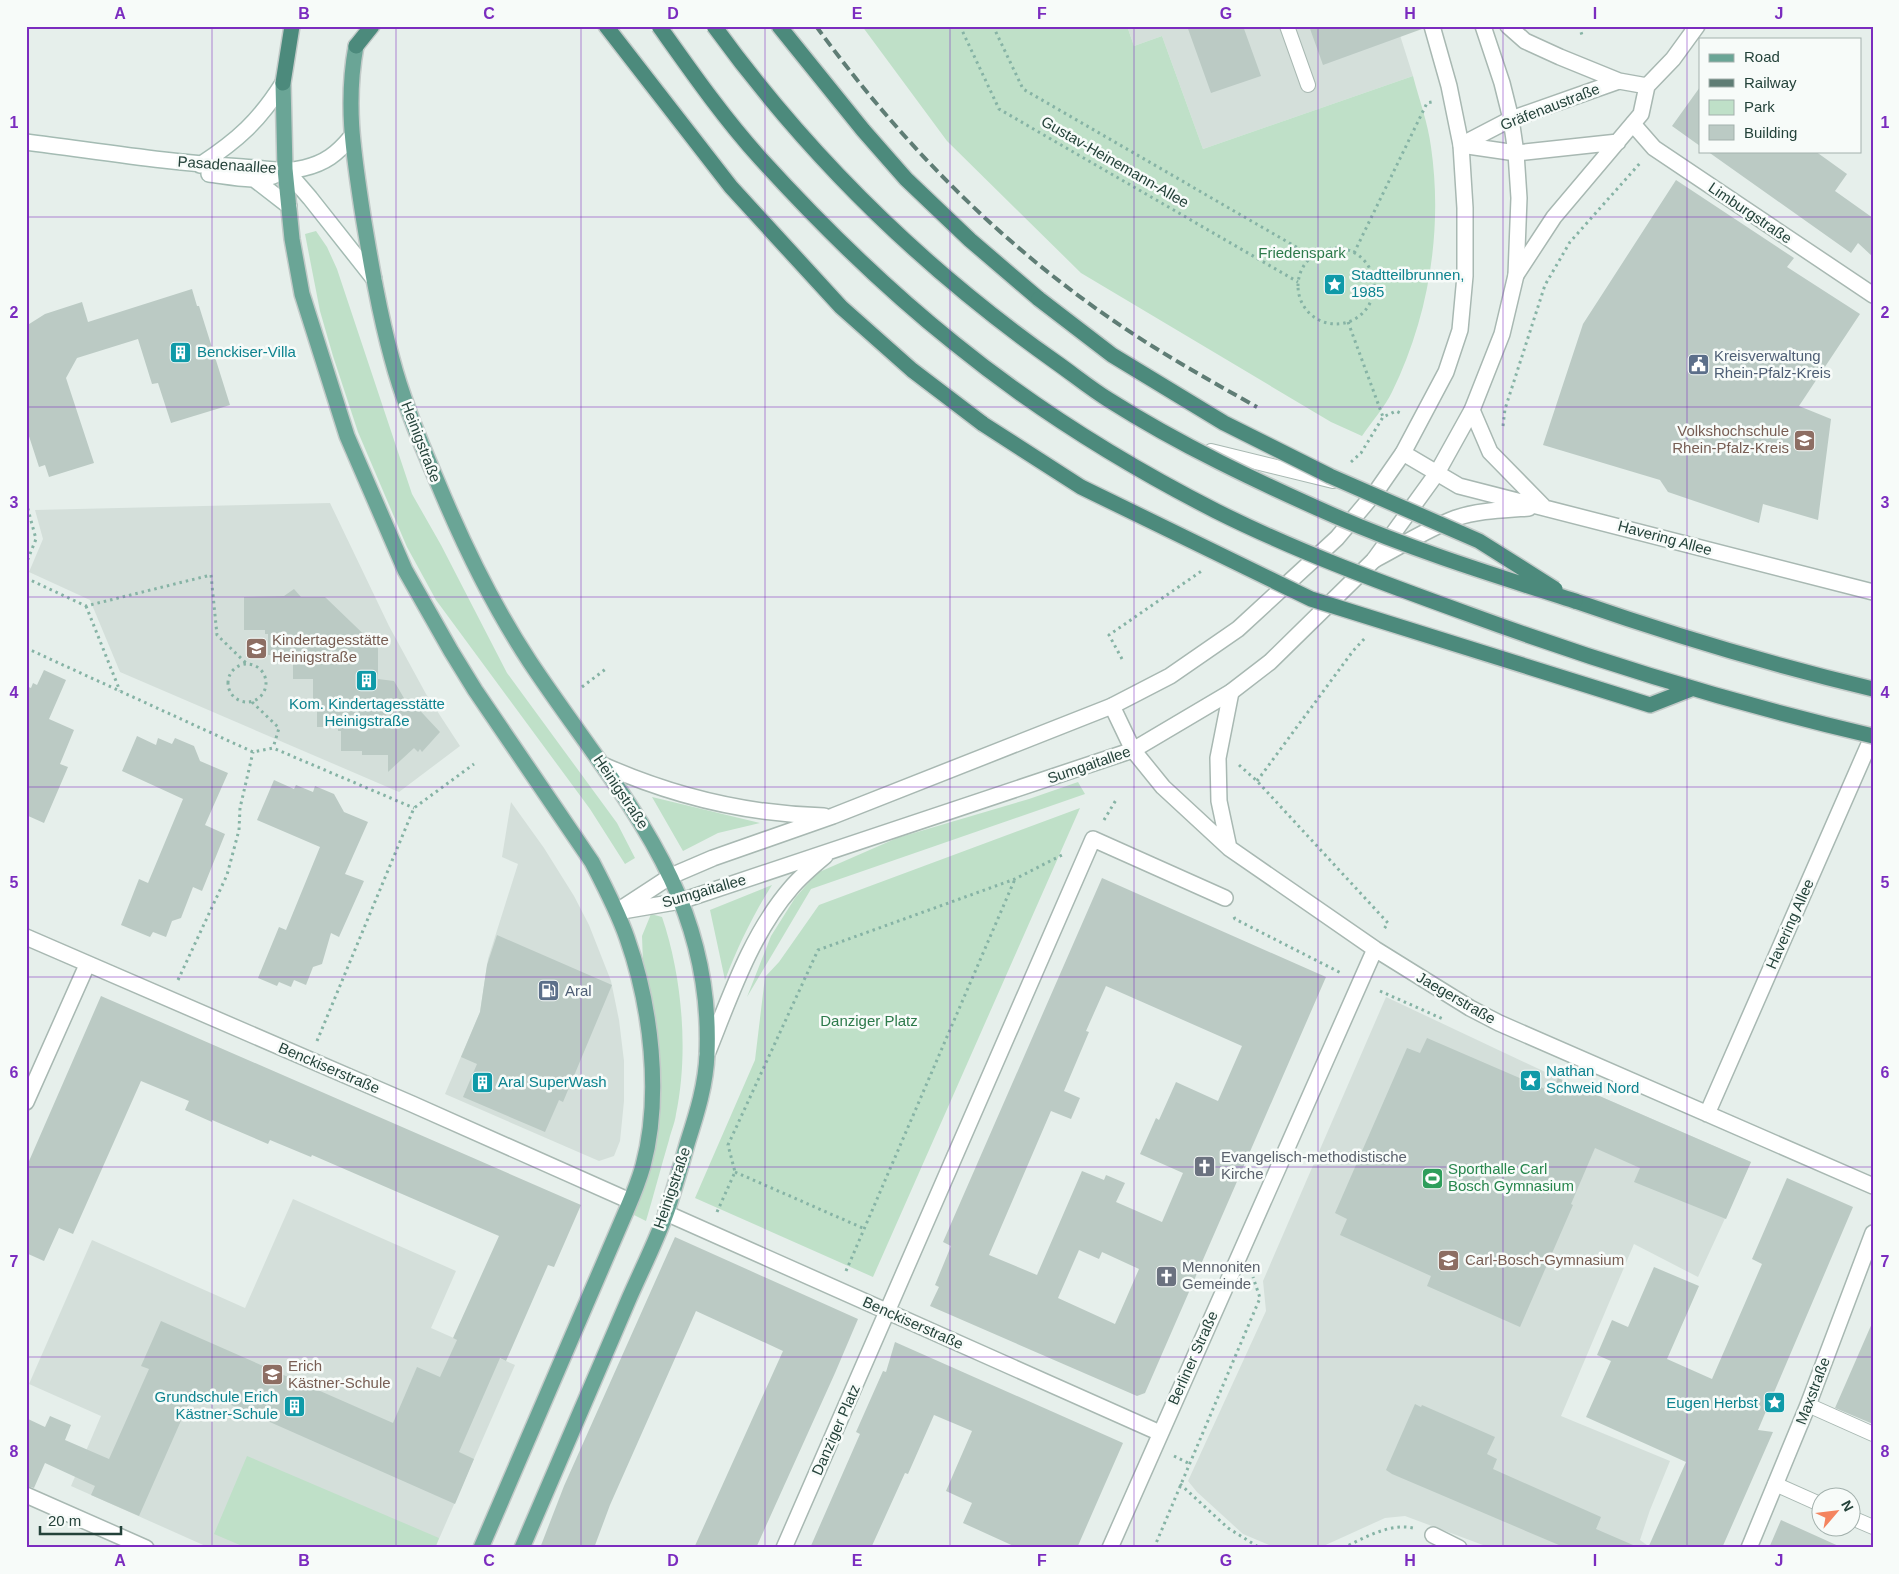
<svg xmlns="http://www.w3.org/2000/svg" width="1899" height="1574" font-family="Arial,sans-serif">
	<rect width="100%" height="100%" fill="#e6efeb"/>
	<path fill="#d4dfda" d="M1127,26H1397L1413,76L1203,149L1162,36L1134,46Z
		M330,503L389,626L426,694L460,746L399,792L120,672L90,600L29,572L43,539L35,510Z
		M511,802L544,848L574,896L589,925L611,981L619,1020L624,1061V1101L620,1141L614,1156L599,1161L445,1094L480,1012L488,959L518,864L502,857Z
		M1386,997L1558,1078L1751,1162L1698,1277L1634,1244L1561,1416L1670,1461L1650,1510L1640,1540L1651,1548H1491L1405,1516L1385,1518L1319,1548H1276L1243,1534L1197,1492L1188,1481L1266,1311L1263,1281Z
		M293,1199L456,1271L431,1328L515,1365L435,1548H210L71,1486L101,1416L29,1384L92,1240L245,1308Z"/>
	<path fill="#bfe0c8" d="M862,26H1093L1094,28L1101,26H1127L1134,46L1162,36L1203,149L1413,76C1419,99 1428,123 1431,147C1443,229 1429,317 1392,392C1385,407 1372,421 1362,436L1331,422L1081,273L947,141Z
		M316,231L327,247L337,269L412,494L441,545L507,673L617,823L635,858L625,864L590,809L436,600L407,547L358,432L333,356L320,311L305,234Z
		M1078,782L1085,794L811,889L747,997L771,936L795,898L817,873L897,838L1029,799Z
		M652,797L760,823L718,833L683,851Z
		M1080,808L873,1277L695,1198L755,1060L765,977L779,962L819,905Z
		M772,885C753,915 738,946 725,980L710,910Z
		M651,914L662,917C682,975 689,1053 676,1114C675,1123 671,1131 669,1140C661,1167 654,1194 646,1221L634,1215L650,1167L656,1043L643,963L642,936Z
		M247,1456L439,1538L435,1548H247L214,1534Z"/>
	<path fill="#bbcac4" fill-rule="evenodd" d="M1187,26H1243L1261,76L1211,93Z
		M1309,26H1422V29L1323,65Z
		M1700,87V146L1672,126Z
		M1707,151H1815L1847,174L1835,191L1873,218V257L1858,243L1851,253Z
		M1676,180L1794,258L1787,267L1860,314L1799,406L1831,419L1818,520L1763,504L1759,523L1668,492L1660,480L1543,445L1583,324Z
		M192,289L197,306H199L230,405L171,423L158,383L152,384L138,339L77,358L66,378L94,463L49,477L45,465L39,467L26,427V326L45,314L82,302L88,322Z
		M294,589L301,597H325L378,648V679L394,681L408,705L411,701L440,732L422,752L420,749L418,752L414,748L388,772V755H362V751H341V731H338V727H317V706H313V679H293V658H289V655H268V634H265V630H244V597L284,596Z
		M44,670L66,680L49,719L74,730L60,764L68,767L44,823L26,815V686L31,688L33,683L37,685Z
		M137,736L156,745L158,738L172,744L175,738L194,746L200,761L228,773L205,825L225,834L202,891L193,887L181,918L172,921L166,937L153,932L150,937L121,925L139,879L148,883L183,799L122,771Z
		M274,780L294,789L296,785L313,792L315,786L334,794L344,812L368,822L345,874L364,881L339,937L331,933L322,964L313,967L306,985L294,980L291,987L279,982L277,986L258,978L279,927L286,930L320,847L257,820Z
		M1102,878L1326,977L1145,1393L1137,1396L930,1306L939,1287L935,1285L951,1246L943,1242ZM1106,986L1242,1046L1218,1101L1176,1082L1159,1120L1156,1118L1140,1154L1183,1173L1162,1222L1116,1202L1125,1183L1106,1175L1104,1180L1082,1171L1037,1275L989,1255L1051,1111L1071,1119L1080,1098L1064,1091L1089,1032L1086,1031ZM1079,1250L1099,1259L1102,1252L1139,1269L1115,1324L1058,1298Z
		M497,935L612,985L563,1102L559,1100L545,1132L463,1097L477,1064L461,1057L480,1012L487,965Z
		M101,996L581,1205L554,1267L548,1265L506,1361L500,1358L459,1452L474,1459L455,1504L195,1389L139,1516L91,1495L95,1486L45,1463L34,1488L26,1486V1418L45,1427L50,1416L71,1425L65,1440L109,1459L149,1369L141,1366L161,1321L393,1423L417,1367L440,1377L457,1340L453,1338L499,1236L312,1155L311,1157L270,1140L268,1144L212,1120V1122L185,1110L189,1101L141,1081L73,1234L59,1228L44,1261L26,1253V1168Z
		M1427,1038L1552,1092L1558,1078L1751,1162L1726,1219L1634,1182L1640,1168L1595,1148L1571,1204L1573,1205L1520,1327L1427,1286L1431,1276L1340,1235L1347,1219L1335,1213L1407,1048L1420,1053Z
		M1787,1178L1853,1207L1758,1430L1773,1432L1722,1548H1648L1686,1462L1586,1417L1611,1361L1597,1355L1612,1320L1628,1327L1654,1267L1699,1286L1667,1359L1712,1379L1762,1264L1752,1259Z
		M675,1237L858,1319L835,1373L756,1548H694L783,1351L696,1311L610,1505L594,1548H540L564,1486Z
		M1873,1321V1424L1835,1408Z
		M895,1342L1123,1443L1077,1548H1018L963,1523L972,1503L946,1491L972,1431L934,1415L908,1474L905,1473L871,1548H810L860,1434L856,1432L883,1371L886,1372Z
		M1415,1404L1421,1407L1422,1405L1495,1437L1487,1454L1497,1459L1493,1469L1601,1517L1596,1529L1640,1548H1566L1392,1474L1386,1470Z
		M1781,1520L1843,1548H1769Z"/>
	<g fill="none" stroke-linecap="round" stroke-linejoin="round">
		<defs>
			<path id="service" d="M1287,26L1308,85
				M1211,451L1333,481
				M1808,1405L1873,1434
				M1775,1484L1822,1505
				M1852,1518L1873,1527"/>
			<path id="pedestrian" d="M1633,124L1654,148L1873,295"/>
			<path id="minor" d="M1508,26L1525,41L1560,57L1619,81L1647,86
				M1461,145L1511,119L1619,81
				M1461,145L1516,153L1618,142
				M1516,275L1554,217L1641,114L1647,86L1673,59L1697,26
				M1472,410L1490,452L1543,506
				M1403,453L1459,486L1873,592
				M1374,560C1401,546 1427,529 1456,518C1479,510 1505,510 1529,508
				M1112,706L1133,750L1163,787L1229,848L1375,949L1470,1008L1499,1023L1873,1186
				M1229,848L1219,801L1218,758L1231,692
				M26,937L412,1104L630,1201
				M26,1102L87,965
				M1707,1114L1873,735
				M666,1213L1160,1433
				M26,1495L146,1548
				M1433,1535L1459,1548
				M784,1548L1093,839L1225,898
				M1110,1548L1375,949
				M1749,1548L1808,1405L1873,1233"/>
			<path id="tertiary" d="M603,765C675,797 746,814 824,816
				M622,908L671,876L713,858L833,816L1112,706L1170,676L1238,629L1337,538L1378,489L1403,453L1446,372L1460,330L1465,276V208L1461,145L1449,86L1432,26
				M617,912L681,901L1133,750L1231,692L1270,662L1374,560L1437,473L1472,410L1502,334L1516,275L1519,198L1516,153L1511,119L1502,83L1483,26
				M707,1054C730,997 751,934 791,888C801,876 813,866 825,856"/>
			<path id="secondary" d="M26,142C98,151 170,163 243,167C262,168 285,173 304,168C325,163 337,154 351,137
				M200,165C238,140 259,121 283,83
				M285,169L310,198L374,279
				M209,174C227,176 263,184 277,174
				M254,179L289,206"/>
			<path id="primary" d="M356,46C345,106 354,156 363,216C371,264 379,312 392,359C403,401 420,442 437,481C463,544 493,606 530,662C615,790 714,888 707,1054C706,1084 697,1113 688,1141C681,1165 675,1188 667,1211C656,1242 641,1271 628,1301C593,1383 557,1465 522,1548
				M283,83L285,169L292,239L302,294L347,436L405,570L451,651L475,690L592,862C605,887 618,912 627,938C651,1006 662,1095 643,1166C639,1180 633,1195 627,1209L481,1548"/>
			<path id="trunk" d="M606,26L731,187L841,307L912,370L983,424
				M779,26L863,130L906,179L970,240L1039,299
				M356,46L372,26
				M283,83L292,26
				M1575,601C1673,635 1772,665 1873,689"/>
		</defs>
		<use href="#service" stroke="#a8b8b2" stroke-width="16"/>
		<use href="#pedestrian" stroke="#a8b8b2" stroke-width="18"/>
		<use href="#minor" stroke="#a8b8b2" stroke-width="18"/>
		<use href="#tertiary" stroke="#a8b8b2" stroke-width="18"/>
		<use href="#secondary" stroke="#a4bbb3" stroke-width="18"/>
		<use href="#primary" stroke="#c2cac8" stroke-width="18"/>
		<use href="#trunk" stroke="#c2cac8" stroke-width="18"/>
		<path stroke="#86b3a5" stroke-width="3" stroke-dasharray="2.5 4" stroke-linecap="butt" d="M960,26L999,109L1298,282
			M993,26L1023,89L1312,256
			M1579,26L1582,35
			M1298 286a38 38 0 1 1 76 0a38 38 0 1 1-76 0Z
			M1354,253L1427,103L1432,102
			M1348,322L1383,417
			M1503,426L1505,409L1545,285L1570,242L1641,162
			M1351,462L1361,453L1383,417L1396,411L1400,413
			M26,502L36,539L26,564
			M26,578L86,606L211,575L217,635L247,664
			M86,606L120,691
			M26,648L253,752L273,748L414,808
			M1122,659L1109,635L1203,570
			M228 683a19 19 0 1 1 38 0a19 19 0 1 1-38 0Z
			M582,687L607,668
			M252,702L279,728L273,748
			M1239,765L1257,781L1388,923L1384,929
			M1257,781L1353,651L1365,638
			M1104,820L1116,800
			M1234,917L1235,919L1343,974
			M178,980L227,875L239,830L240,808L253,752
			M1380,991L1443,1019
			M317,1041L414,808L474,764
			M735,1172L865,1229
			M717,1212L735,1172L728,1145L818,950L1015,879L1062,855
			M846,1271L1015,879
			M1174,1456L1190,1464
			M1180,1484L1228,1528L1260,1548
			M1154,1548L1260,1298L1253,1277
			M1343,1548C1364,1538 1389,1523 1413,1528"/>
		<use href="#service" stroke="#fff" stroke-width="14"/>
		<use href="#pedestrian" stroke="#fff" stroke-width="15"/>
		<use href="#minor" stroke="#fff" stroke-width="15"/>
		<use href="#tertiary" stroke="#fff" stroke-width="15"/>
		<use href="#secondary" stroke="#fff" stroke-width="15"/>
		<use href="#primary" stroke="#6aa596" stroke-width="15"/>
		<use href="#trunk" stroke="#4c8a7c" stroke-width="15"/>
		<path stroke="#5f7d75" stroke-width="4" stroke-dasharray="10 5" stroke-linecap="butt" d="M816,26C899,140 995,239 1111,319C1157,351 1207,379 1257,407"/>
		<defs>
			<path id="trunk-bridge" d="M659,26C691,71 723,117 760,158C820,224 884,287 954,343C1034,408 1124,464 1216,511C1298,552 1385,584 1471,615C1602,663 1736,704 1873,736
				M714,26C809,157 925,270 1057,363C1074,375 1091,389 1109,400C1180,445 1258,482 1335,516C1413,550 1494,575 1575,601
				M1039,299L1112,355L1224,423L1330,476L1479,541L1555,589
				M983,424L1081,487L1311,599L1650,705L1691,689"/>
		</defs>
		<use href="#trunk-bridge" stroke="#c2cac8" stroke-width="18" stroke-linecap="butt"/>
		<use href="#trunk-bridge" stroke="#4c8a7c" stroke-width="15"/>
	</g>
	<path fill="none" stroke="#7b2cbf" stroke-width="1" stroke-opacity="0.55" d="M212,26V1548M396,26V1548M581,26V1548M765,26V1548M950,26V1548M1134,26V1548M1318,26V1548M1503,26V1548M1687,26V1548M26,217H1873M26,407H1873M26,597H1873M26,787H1873M26,977H1873M26,1167H1873M26,1357H1873"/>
	<defs>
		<symbol id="sight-square" viewBox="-11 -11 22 22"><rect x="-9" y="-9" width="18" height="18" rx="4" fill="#0f9aa8" stroke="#f7fbf9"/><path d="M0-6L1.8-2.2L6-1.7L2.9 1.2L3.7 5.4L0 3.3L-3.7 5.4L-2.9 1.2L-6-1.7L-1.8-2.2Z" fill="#fff"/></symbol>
		<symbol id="building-square" viewBox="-11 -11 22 22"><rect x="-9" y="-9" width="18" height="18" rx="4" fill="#0f9aa8" stroke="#f7fbf9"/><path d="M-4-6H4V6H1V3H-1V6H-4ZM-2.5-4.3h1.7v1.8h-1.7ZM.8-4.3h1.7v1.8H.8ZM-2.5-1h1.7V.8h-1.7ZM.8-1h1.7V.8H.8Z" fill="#fff"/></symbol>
		<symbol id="civic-square" viewBox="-11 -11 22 22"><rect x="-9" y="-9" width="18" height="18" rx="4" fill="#5c6f8a" stroke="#f7fbf9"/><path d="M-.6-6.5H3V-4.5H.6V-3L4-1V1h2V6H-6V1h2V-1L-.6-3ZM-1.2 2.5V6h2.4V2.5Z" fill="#fff"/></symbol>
		<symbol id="university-square" viewBox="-11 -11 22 22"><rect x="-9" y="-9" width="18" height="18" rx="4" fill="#8d6e63" stroke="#f7fbf9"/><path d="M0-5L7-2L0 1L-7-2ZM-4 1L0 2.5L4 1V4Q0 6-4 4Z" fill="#fff"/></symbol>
		<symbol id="school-square" viewBox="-11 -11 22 22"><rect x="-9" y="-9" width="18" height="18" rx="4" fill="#8d6e63" stroke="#f7fbf9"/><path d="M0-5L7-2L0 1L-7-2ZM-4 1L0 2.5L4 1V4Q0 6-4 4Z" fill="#fff"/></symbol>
		<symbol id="fuel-square" viewBox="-11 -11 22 22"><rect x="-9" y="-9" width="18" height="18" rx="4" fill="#5c6f8a" stroke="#f7fbf9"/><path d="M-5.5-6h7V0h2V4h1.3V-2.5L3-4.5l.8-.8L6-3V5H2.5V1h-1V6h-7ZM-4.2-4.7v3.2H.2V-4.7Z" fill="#fff"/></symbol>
		<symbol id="church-square" viewBox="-11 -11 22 22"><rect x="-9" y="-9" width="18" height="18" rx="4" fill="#6b7280" stroke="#f7fbf9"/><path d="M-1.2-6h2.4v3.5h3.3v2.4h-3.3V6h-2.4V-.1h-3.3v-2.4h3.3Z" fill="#fff"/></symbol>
		<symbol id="stadium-square" viewBox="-11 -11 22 22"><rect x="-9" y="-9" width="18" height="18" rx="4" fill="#2e9e5b" stroke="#f7fbf9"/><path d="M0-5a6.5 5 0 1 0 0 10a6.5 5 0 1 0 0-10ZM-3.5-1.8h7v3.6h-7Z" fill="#fff"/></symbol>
	</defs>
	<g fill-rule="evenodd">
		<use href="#sight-square" x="1322" y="272" width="25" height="25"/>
		<use href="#building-square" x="168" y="340" width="25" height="25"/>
		<use href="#civic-square" x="1686" y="352" width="25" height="25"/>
		<use href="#university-square" x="1792" y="428" width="25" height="25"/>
		<use href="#school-square" x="244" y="636" width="25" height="25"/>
		<use href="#building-square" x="354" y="668" width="25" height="25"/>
		<use href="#fuel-square" x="536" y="978" width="25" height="25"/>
		<use href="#sight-square" x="1518" y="1068" width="25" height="25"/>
		<use href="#building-square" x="470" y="1070" width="25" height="25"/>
		<use href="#church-square" x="1192" y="1154" width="25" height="25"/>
		<use href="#stadium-square" x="1420" y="1166" width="25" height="25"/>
		<use href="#school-square" x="1436" y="1248" width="25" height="25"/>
		<use href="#church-square" x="1154" y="1264" width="25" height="25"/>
		<use href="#school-square" x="260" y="1362" width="25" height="25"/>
		<use href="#sight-square" x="1762" y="1390" width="25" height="25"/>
		<use href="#building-square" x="282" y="1394" width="25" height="25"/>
	</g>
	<g text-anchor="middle" stroke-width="5" stroke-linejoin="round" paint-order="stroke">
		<g font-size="15" fill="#24423a" stroke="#f7fbf9">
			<text transform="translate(1550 107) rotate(-21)" y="5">Gräfenaustraße</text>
			<text transform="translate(1115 162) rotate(30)" y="5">Gustav-Heinemann-Allee</text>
			<text transform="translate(227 165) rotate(4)" y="5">Pasadenaallee</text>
			<text transform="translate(1750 213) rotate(34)" y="5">Limburgstraße</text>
			<text transform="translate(421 442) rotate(69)" y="5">Heinigstraße</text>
			<text transform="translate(1665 538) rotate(15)" y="5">Havering Allee</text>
			<text transform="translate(1089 765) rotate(-19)" y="5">Sumgaitallee</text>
			<text transform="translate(621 792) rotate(56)" y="5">Heinigstraße</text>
			<text transform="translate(704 891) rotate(-16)" y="5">Sumgaitallee</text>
			<text transform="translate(1790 924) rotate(-66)" y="5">Havering Allee</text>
			<text transform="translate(1456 998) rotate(30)" y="5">Jaegerstraße</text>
			<text transform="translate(329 1068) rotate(23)" y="5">Benckiserstraße</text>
			<text transform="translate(672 1188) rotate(-71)" y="5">Heinigstraße</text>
			<text transform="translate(913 1323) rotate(24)" y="5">Benckiserstraße</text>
			<text transform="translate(1193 1358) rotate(-66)" y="5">Berliner Straße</text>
			<text transform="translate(1813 1391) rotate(-69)" y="5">Maxstraße</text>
			<text transform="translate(836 1430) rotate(-66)" y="5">Danziger Platz</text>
		</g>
		<g font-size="15" fill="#2d7a4b" stroke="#f7fbf9">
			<text x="1302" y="258">Friedenspark</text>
			<text x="869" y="1026">Danziger Platz</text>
		</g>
		<g font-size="15" fill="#0d838f" stroke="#f7fbf9" text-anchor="start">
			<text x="1351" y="280">Stadtteilbrunnen,<tspan x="1351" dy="17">1985</tspan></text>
			<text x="197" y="357">Benckiser-Villa</text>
			<text x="367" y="709" text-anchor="middle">Kom. Kindertagesstätte<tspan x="367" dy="17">Heinigstraße</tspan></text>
			<text x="1546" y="1076">Nathan<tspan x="1546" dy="17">Schweid Nord</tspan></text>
			<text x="498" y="1087">Aral SuperWash</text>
			<text x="278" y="1402" text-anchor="end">Grundschule Erich<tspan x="278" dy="17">Kästner-Schule</tspan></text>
			<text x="1758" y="1408" text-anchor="end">Eugen Herbst</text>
		</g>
		<g font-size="15" fill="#4e5e75" stroke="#f7fbf9" text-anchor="start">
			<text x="1714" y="361">Kreisverwaltung<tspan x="1714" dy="17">Rhein-Pfalz-Kreis</tspan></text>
			<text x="565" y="996">Aral</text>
		</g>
		<g font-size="15" fill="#785e54" stroke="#f7fbf9" text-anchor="start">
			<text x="1789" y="436" text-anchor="end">Volkshochschule<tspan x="1789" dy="17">Rhein-Pfalz-Kreis</tspan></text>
			<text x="272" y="645">Kindertagesstätte<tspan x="272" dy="17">Heinigstraße</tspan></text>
			<text x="1465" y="1265">Carl-Bosch-Gymnasium</text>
			<text x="288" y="1371">Erich<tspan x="288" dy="17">Kästner-Schule</tspan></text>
		</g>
		<g font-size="15" fill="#5b616d" stroke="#f7fbf9" text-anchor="start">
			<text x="1221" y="1162">Evangelisch-methodistische<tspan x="1221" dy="17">Kirche</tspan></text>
			<text x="1182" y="1272">Mennoniten<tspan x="1182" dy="17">Gemeinde</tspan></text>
		</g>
		<g font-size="15" fill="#27864d" stroke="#f7fbf9" text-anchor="start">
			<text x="1448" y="1174">Sporthalle Carl<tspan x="1448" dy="17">Bosch Gymnasium</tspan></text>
		</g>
	</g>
	<rect width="1899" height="1574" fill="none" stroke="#f7fbf9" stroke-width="55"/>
	<rect x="1699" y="38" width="162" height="115" fill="#f7fbf9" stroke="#a3b1ad"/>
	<rect x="1709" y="54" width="25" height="8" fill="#6aa596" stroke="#a3b1ad"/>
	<text x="1744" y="62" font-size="15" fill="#24423a">Road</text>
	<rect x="1709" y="79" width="25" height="8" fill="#5f7d75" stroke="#a3b1ad"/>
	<text x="1744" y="88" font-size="15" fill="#24423a">Railway</text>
	<rect x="1709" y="100" width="25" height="15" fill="#bfe0c8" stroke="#a3b1ad"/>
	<text x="1744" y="112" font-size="15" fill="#24423a">Park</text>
	<rect x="1709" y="125" width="25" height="15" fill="#bbcac4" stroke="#a3b1ad"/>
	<text x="1744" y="138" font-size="15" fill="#24423a">Building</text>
	<g transform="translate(1836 1512) rotate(62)"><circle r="24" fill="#f7fbf9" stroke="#a3b1ad"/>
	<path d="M0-4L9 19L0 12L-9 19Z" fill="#f4845f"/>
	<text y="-8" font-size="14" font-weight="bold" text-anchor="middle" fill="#24423a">N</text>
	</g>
	<path d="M40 1526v8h81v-8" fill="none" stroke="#24423a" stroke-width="2.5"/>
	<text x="48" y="1526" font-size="15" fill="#24423a" stroke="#f7fbf9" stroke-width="4" paint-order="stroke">20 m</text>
	<rect x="28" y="28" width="1844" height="1518" fill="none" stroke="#7b2cbf" stroke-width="2"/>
	<g font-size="16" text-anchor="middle" font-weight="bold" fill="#7b2cbf">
		<text x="120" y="19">A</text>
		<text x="304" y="19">B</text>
		<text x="489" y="19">C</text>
		<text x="673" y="19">D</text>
		<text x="857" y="19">E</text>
		<text x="1042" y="19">F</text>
		<text x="1226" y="19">G</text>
		<text x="1410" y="19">H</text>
		<text x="1595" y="19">I</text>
		<text x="1779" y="19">J</text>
		<text x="14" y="128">1</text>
		<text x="1885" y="128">1</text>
		<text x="14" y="318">2</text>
		<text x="1885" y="318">2</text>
		<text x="14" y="508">3</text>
		<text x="1885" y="508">3</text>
		<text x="14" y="698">4</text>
		<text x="1885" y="698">4</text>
		<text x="14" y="888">5</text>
		<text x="1885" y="888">5</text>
		<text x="14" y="1078">6</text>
		<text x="1885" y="1078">6</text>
		<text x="14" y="1267">7</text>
		<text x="1885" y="1267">7</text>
		<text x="14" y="1457">8</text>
		<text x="1885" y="1457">8</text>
		<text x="120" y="1566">A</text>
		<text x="304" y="1566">B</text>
		<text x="489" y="1566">C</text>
		<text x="673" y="1566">D</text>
		<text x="857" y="1566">E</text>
		<text x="1042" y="1566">F</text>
		<text x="1226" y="1566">G</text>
		<text x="1410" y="1566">H</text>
		<text x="1595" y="1566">I</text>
		<text x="1779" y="1566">J</text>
	</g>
</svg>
